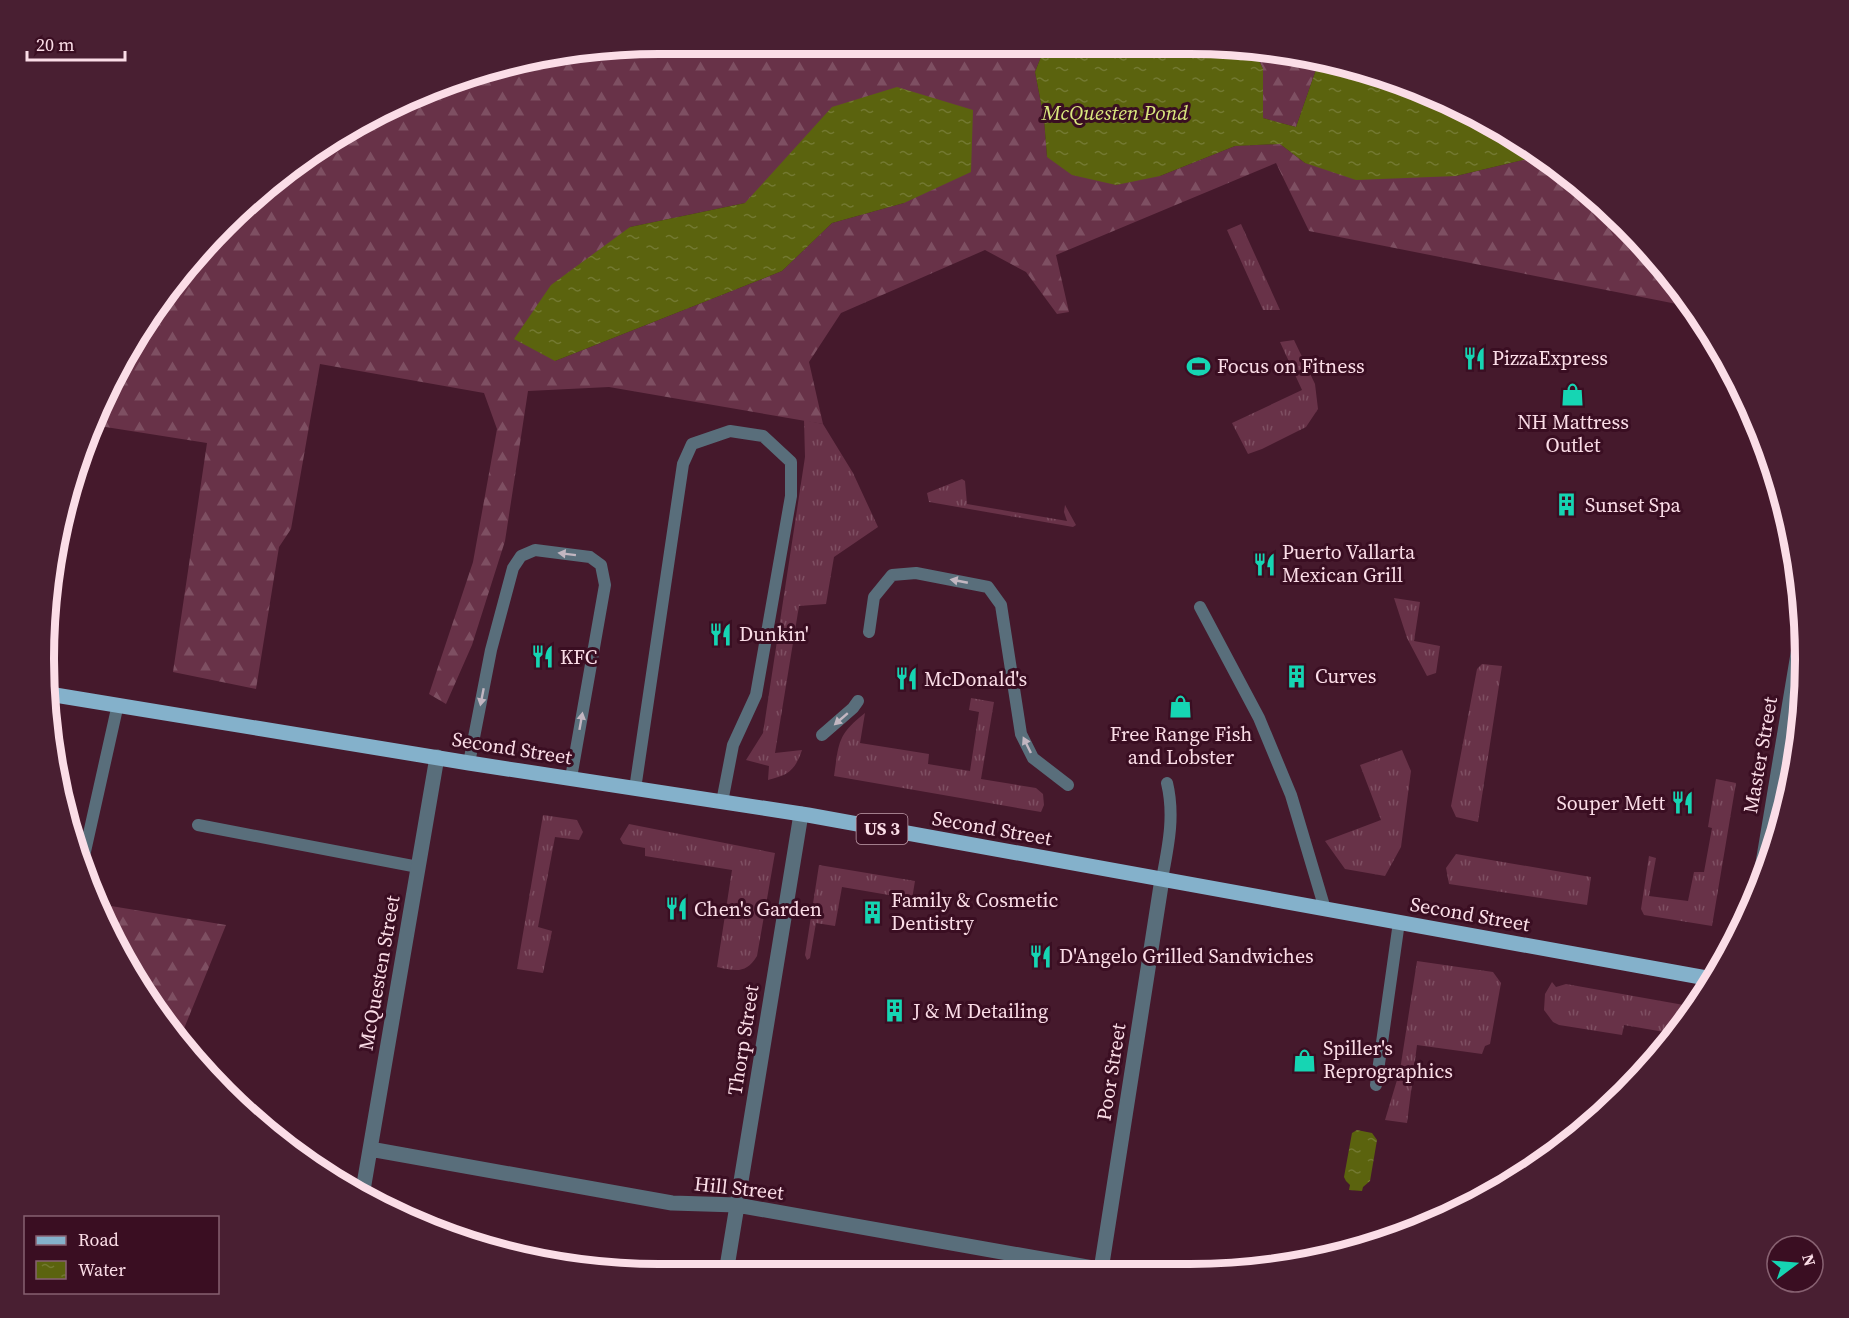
<svg xmlns="http://www.w3.org/2000/svg" width="1849" height="1318" font-family="'Source Serif 4',serif">
	<defs>
		<pattern id="grass-tufts" width="24" height="20" patternUnits="userSpaceOnUse" patternTransform="scale(1.5)"><rect width="24" height="20" fill="#683248"/><path d="M3 7l-1-3M5 7V3M7 7l1-3M15 17l-1-3M17 17v-4M19 17l1-3" fill="none" stroke="#7e4f62"/></pattern>
		<pattern id="forest-firs" width="22" height="20" patternUnits="userSpaceOnUse" patternTransform="scale(1.5)"><rect width="22" height="20" fill="#683248"/><path d="M5 1l3.5 6h-7zM16 11l3.5 6h-7z" fill="#7e4f62"/></pattern>
		<pattern id="water-ripples" width="26" height="14" patternUnits="userSpaceOnUse" patternTransform="scale(1.5)"><rect width="26" height="14" fill="#5b630e"/><path d="M2 4q2-2 4 0t4 0M15 11q2-2 4 0t4 0" fill="none" stroke="#737931"/></pattern>
	</defs>
	<rect width="100%" height="100%" fill="#45192c"/>
	<path fill="url(#grass-tufts)" d="M1241,224L1280,310H1263L1227,230Z
		M1294,340L1315,384L1318,409L1306,427L1262,449L1248,454L1232,423L1302,390L1280,342Z
		M804,420L823,424L853,473L878,527L834,557L826,604L799,606L775,753L802,750C795,771 788,775 768,780L769,766L746,760L763,733L805,457Z
		M962,479L965,481L967,504L1067,521L1064,512L1065,505L1076,525L1073,527L929,502L927,493Z
		M1394,598L1420,602L1414,641L1440,646L1436,673L1427,676L1407,638Z
		M1482,664L1502,666L1478,822L1456,817L1451,806L1477,669Z
		M971,698L994,702L981,779L1036,788L1043,794L1044,805L1041,812L834,776C839,743 837,735 865,713L860,743L929,754L928,764L970,771L979,712L969,710Z
		M1402,750L1411,771L1401,847L1385,876L1345,869L1325,841L1381,820L1360,765Z
		M1716,779L1736,783L1712,926L1644,915L1641,909L1649,856L1656,858L1649,896L1688,901L1694,872H1704L1712,828L1708,827Z
		M543,815L577,820L583,832L579,840L555,837L538,927L552,931L543,973L517,969Z
		M629,824L775,853L757,956C746,974 736,971 717,967L732,870L645,856V848L623,844L620,839Z
		M1456,854L1591,877L1587,905L1449,884L1446,868Z
		M819,865L915,881L912,899L842,887L835,926L816,923L810,958L807,960L805,955Z
		M1417,961L1493,972L1501,983L1490,1044L1485,1046L1482,1054L1417,1045L1407,1123L1385,1120L1400,1070Z
		M1552,982L1556,987L1566,984L1695,1007L1678,1034L1669,1044L1670,1033L1624,1025L1622,1035L1559,1025L1553,1022L1544,1010L1545,994Z"/>
	<path fill="url(#forest-firs)" fill-rule="evenodd" d="M659,44H1046L1035,72L1044,119L1047,157L1160,176L1235,146L1280,144L1305,163L1456,176L1540,156L1596,196L1653,253L1692,307L1309,231L1276,163L1056,255L1069,312L1057,314L1026,272L985,250L841,313L809,362L823,424L609,387L528,391L505,541L472,645L446,704L429,694L473,562L497,429L484,393L320,364L291,529L279,547L256,689L173,672L207,443L93,425L107,387L172,290L202,259L201,249L317,147L423,90L499,65ZM745,203H904L832,223L782,271L555,361L630,227Z
		M1254,50L1310,55L1320,58L1296,127L1263,118V69Z
		M105,905L226,925L179,1041L126,967L98,909Z"/>
	<path fill="url(#water-ripples)" d="M1046,44H1190L1254,50L1263,69V118L1296,127L1320,58L1425,90L1498,126L1540,156L1456,176L1356,180L1305,163L1280,144L1235,146L1160,176L1116,185L1072,175L1047,157L1044,119L1035,72Z
		M897,87L973,110L971,172L904,203L832,223L782,271L555,361L514,339L551,285L630,227L745,203L832,107Z
		M1357,1130L1372,1133L1377,1140L1370,1181L1363,1187L1362,1191L1349,1190L1350,1185L1346,1181L1344,1177L1352,1133Z"/>
	<g fill="none" stroke-linecap="round" stroke-linejoin="round">
		<path stroke="#596e7b" stroke-width="12" d="M1200,607L1259,718L1291,795L1325,909
			M869,632L874,597L892,575L916,573L988,587L1001,605L1021,734L1033,758L1068,785
			M822,735L853,708L858,701
			M469,763L491,650L513,568L521,556L535,550L590,557L601,565L605,585L571,778
			M1778,774L1791,777
			M635,789L683,464L692,444L730,431L763,436L791,462V496L756,695L733,745L722,802
			M198,825L418,867
			M82,865L118,704
			M1162,879C1168,847 1175,816 1167,783
			M1376,1085L1399,922"/>
		<path stroke="#596e7b" stroke-width="15" d="M1759,887L1802,630
			M370,1149L672,1203L737,1205L1104,1270
			M362,1196L437,757
			M1101,1270L1162,879
			M726,1273L801,814"/>
		<path stroke="#84b1cb" stroke-width="15" d="M49,694L469,763L808,815L1712,979"/>
	</g>
	<defs><path id="oneway-solid" d="M-6-.8H1V-3.2L6.5 0L1 3.2V.8H-6Z" transform="scale(1.5)"/></defs>
	<g fill="#c2b6c1">
		<use href="#oneway-solid" transform="translate(567 554) rotate(-173)"/>
		<use href="#oneway-solid" transform="translate(959 581) rotate(-169)"/>
		<use href="#oneway-solid" transform="translate(482 697) rotate(101)"/>
		<use href="#oneway-solid" transform="translate(841 719) rotate(139)"/>
		<use href="#oneway-solid" transform="translate(581 721) rotate(-80)"/>
		<use href="#oneway-solid" transform="translate(1027 745) rotate(-116)"/>
	</g>
	<defs>
		<symbol id="restaurant-bare" viewBox="-9 -9 18 18"><path d="M-5-6h1v4h1v-4h1v4h1v-4h1v5L-1.5 .5V6h-2V.5L-5-1ZM5-6V6H3V1.5H1.5Q1.5-4 5-6Z" fill="#16d5b3" stroke="#3a0e22" stroke-width="2.5" paint-order="stroke"/></symbol>
		<symbol id="stadium-bare" viewBox="-9 -9 18 18"><path d="M0-5a6.5 5 0 1 0 0 10a6.5 5 0 1 0 0-10ZM-3.5-1.8h7v3.6h-7Z" fill="#16d5b3" stroke="#3a0e22" stroke-width="2.5" paint-order="stroke"/></symbol>
		<symbol id="shop-bare" viewBox="-9 -9 18 18"><path d="M-5-2.5h2.3a2.7 3.5 0 0 1 5.4 0H5L5.5 6h-11ZM-1.5-2.5h3a1.5 2.3 0 0 0-3 0Z" fill="#16d5b3" stroke="#3a0e22" stroke-width="2.5" paint-order="stroke"/></symbol>
		<symbol id="building-bare" viewBox="-9 -9 18 18"><path d="M-4-6H4V6H1V3H-1V6H-4ZM-2.5-4.3h1.7v1.8h-1.7ZM.8-4.3h1.7v1.8H.8ZM-2.5-1h1.7V.8h-1.7ZM.8-1h1.7V.8H.8Z" fill="#16d5b3" stroke="#3a0e22" stroke-width="2.5" paint-order="stroke"/></symbol>
	</defs>
	<g fill-rule="evenodd">
		<use href="#restaurant-bare" x="1458" y="342" width="33" height="33"/>
		<use href="#stadium-bare" x="1182" y="350" width="33" height="33"/>
		<use href="#shop-bare" x="1556" y="378" width="33" height="33"/>
		<use href="#building-bare" x="1550" y="488" width="33" height="33"/>
		<use href="#restaurant-bare" x="1248" y="548" width="33" height="33"/>
		<use href="#restaurant-bare" x="704" y="618" width="33" height="33"/>
		<use href="#restaurant-bare" x="526" y="640" width="33" height="33"/>
		<use href="#building-bare" x="1280" y="660" width="33" height="33"/>
		<use href="#restaurant-bare" x="890" y="662" width="33" height="33"/>
		<use href="#shop-bare" x="1164" y="690" width="33" height="33"/>
		<use href="#restaurant-bare" x="1666" y="786" width="33" height="33"/>
		<use href="#restaurant-bare" x="660" y="892" width="33" height="33"/>
		<use href="#building-bare" x="856" y="896" width="33" height="33"/>
		<use href="#restaurant-bare" x="1024" y="940" width="33" height="33"/>
		<use href="#building-bare" x="878" y="994" width="33" height="33"/>
		<use href="#shop-bare" x="1288" y="1044" width="33" height="33"/>
	</g>
	<g text-anchor="middle" stroke-width="6" stroke-linejoin="round" paint-order="stroke">
		<rect fill="#3a0e22" stroke="#c19fac" stroke-width="1.5" x="856.5" y="814" width="51" height="30" rx="4.5"/>
		<g font-size="18" font-weight="bold" fill="#fbdde7">
			<text x="882" y="835">US 3</text>
		</g>
		<g font-size="20" fill="#fbdde7" stroke="#3a0e22" text-anchor="start">
			<text x="1492" y="365">PizzaExpress</text>
			<text x="1217" y="373">Focus on Fitness</text>
			<text x="1573" y="429" text-anchor="middle">NH Mattress<tspan x="1573" dy="23">Outlet</tspan></text>
			<text x="1585" y="512">Sunset Spa</text>
			<text x="1282" y="559">Puerto Vallarta<tspan x="1282" dy="23">Mexican Grill</tspan></text>
			<text x="739" y="641">Dunkin'</text>
			<text x="560" y="664">KFC</text>
			<text x="1315" y="683">Curves</text>
			<text x="924" y="686">McDonald's</text>
			<text x="1181" y="741" text-anchor="middle">Free Range Fish<tspan x="1181" dy="23">and Lobster</tspan></text>
			<text x="1665" y="810" text-anchor="end">Souper Mett</text>
			<text x="891" y="907">Family &amp; Cosmetic<tspan x="891" dy="23">Dentistry</tspan></text>
			<text x="694" y="916">Chen's Garden</text>
			<text x="1059" y="963">D'Angelo Grilled Sandwiches</text>
			<text x="913" y="1018">J &amp; M Detailing</text>
			<text x="1323" y="1055">Spiller's<tspan x="1323" dy="23">Reprographics</tspan></text>
		</g>
		<g font-size="20" fill="#fbdde7" stroke="#3a0e22">
			<text transform="translate(512 748) rotate(9)" y="7">Second Street</text>
			<text transform="translate(1760 755) rotate(-80)" y="7">Master Street</text>
			<text transform="translate(992 828) rotate(10)" y="7">Second Street</text>
			<text transform="translate(1470 914) rotate(10)" y="7">Second Street</text>
			<text transform="translate(379 973) rotate(-80)" y="7">McQuesten Street</text>
			<text transform="translate(743 1040) rotate(-81)" y="7">Thorp Street</text>
			<text transform="translate(1111 1072) rotate(-81)" y="7">Poor Street</text>
			<text transform="translate(739 1188) rotate(6)" y="7">Hill Street</text>
		</g>
		<g font-size="21" font-style="italic" fill="#dae97e" stroke="#3a0e22">
			<text x="1115" y="120">McQuesten Pond</text>
		</g>
	</g>
	<path d="M0 0H1849V1318H0ZM659 54H1190A605 605 0 0 1 1795 659V659A605 605 0 0 1 1190 1264H659A605 605 0 0 1 54 659V659A605 605 0 0 1 659 54Z" fill="#491f32" fill-rule="evenodd"/>
	<path fill="none" stroke="#fbdde7" stroke-width="8" d="M659 54H1190A605 605 0 0 1 1795 659V659A605 605 0 0 1 1190 1264H659A605 605 0 0 1 54 659V659A605 605 0 0 1 659 54Z"/>
	<rect x="24" y="1216" width="195" height="78" fill="#3a0e22" stroke="#876171" stroke-width="1.5"/>
	<rect x="36" y="1236" width="30" height="9" fill="#84b1cb" stroke="#876171" stroke-width="1.5"/>
	<text x="78" y="1246" font-size="18" fill="#fbdde7">Road</text>
	<rect x="36" y="1261" width="30" height="18" fill="url(#water-ripples)" stroke="#876171" stroke-width="1.5"/>
	<text x="78" y="1276" font-size="18" fill="#fbdde7">Water</text>
	<g transform="translate(1795 1264) rotate(74)"><circle r="28" fill="#3a0e22" stroke="#876171" stroke-width="1.5"/>
	<path d="M0-4.5L10 22L0 15L-10 22Z" fill="#16d5b3"/>
	<text y="-9" font-size="16" font-weight="bold" text-anchor="middle" fill="#fbdde7">N</text>
	</g>
	<path d="M27 51v9h98v-9" fill="none" stroke="#fbdde7" stroke-width="3"/>
	<text x="36" y="51" font-size="18" fill="#fbdde7" stroke="#3a0e22" stroke-width="4.5" paint-order="stroke">20 m</text>
</svg>
